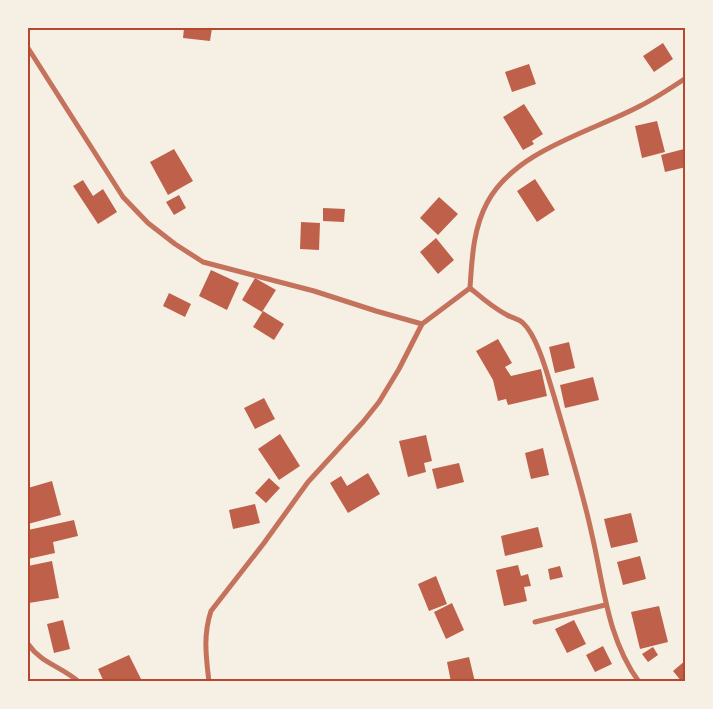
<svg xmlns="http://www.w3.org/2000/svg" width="713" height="709" font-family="Cabin,sans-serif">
	<rect width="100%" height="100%" fill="#f6efe4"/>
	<path fill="#bf614a" d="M184,28H212L210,41L183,38Z
		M663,43L673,59L654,72L643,56Z
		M529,64L536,84L512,92L505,72Z
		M524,104L543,134L532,141L534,144L523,150L503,117Z
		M657,121L665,152L642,158L635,126Z
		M174,149L193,181L168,195L150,162Z
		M684,149L686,167L665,172L661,155Z
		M535,179L555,210L537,222L517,191Z
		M83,180L93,196L103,189L117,212L98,224L73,186Z
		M179,195L186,208L174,215L166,202Z
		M439,197L458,214L438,235L420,218Z
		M323,208L345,209L344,222L323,221Z
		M301,222L320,223L319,250L300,249Z
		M436,238L454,260L438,274L420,252Z
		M211,270L239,283L227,310L199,296Z
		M255,278L276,290L262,312L242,300Z
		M169,293L191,304L185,317L163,306Z
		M263,311L284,324L274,340L253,327Z
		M498,339L512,363L505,367L511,376L541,369L547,396L508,405L506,399L498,401L493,380L476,351Z
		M569,342L575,368L555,373L549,347Z
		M593,377L599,400L565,408L560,385Z
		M264,398L275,419L255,429L244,408Z
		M280,434L300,466L279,480L258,449Z
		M426,435L432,461L424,463L426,472L408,477L399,441Z
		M543,448L549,475L531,479L525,453Z
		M459,463L464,482L437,489L432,469Z
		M368,473L380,494L348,513L330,483L341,476L347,486Z
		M269,478L280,488L266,503L255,493Z
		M52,481L61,515L28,524V494H30L28,488Z
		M255,504L260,523L233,529L229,510Z
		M631,513L638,542L611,548L604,519Z
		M74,520L78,536L53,542L55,553L28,559V530Z
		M538,527L543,547L505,556L501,536Z
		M640,556L646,579L623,585L617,562Z
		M52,561L59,598L29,603L28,593V566Z
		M518,565L521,576L528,574L531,586L524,587L527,601L504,606L496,570Z
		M560,566L563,577L550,580L548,569Z
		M436,576L447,604L429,611L418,584Z
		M452,603L464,630L446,639L434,612Z
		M659,606L668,642L640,649L631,612Z
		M63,620L70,649L54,653L47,624Z
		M574,620L586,644L567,653L555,629Z
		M603,646L612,664L595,672L586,655Z
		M653,647L658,655L648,662L642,654Z
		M129,655L141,679L136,682H104L98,669Z
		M469,657L475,682H451L447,662Z
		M686,660V682H682L673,671Z"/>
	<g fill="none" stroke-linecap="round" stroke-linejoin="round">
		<path stroke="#c5725c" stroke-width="5" d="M28,48L123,197L148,223L175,244L203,262L314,291L376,311L422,324L470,288
			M470,288C482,298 493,308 507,315C512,318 519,319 523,323C538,337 548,377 554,396C567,442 582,488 592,535C604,586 607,638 639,682
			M470,288C472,259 473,229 487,203C515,150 591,132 640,106C656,98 671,88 686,78
			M535,622L605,605
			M28,644C42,664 61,666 79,682
			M209,682C206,657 203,635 211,611L264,543L308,482L363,422L379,402L399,369L422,324"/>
	</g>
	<rect width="713" height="709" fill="none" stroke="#f6efe4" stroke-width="58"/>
	<rect x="29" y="29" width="655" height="651" fill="none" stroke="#b5482f" stroke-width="2"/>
</svg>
